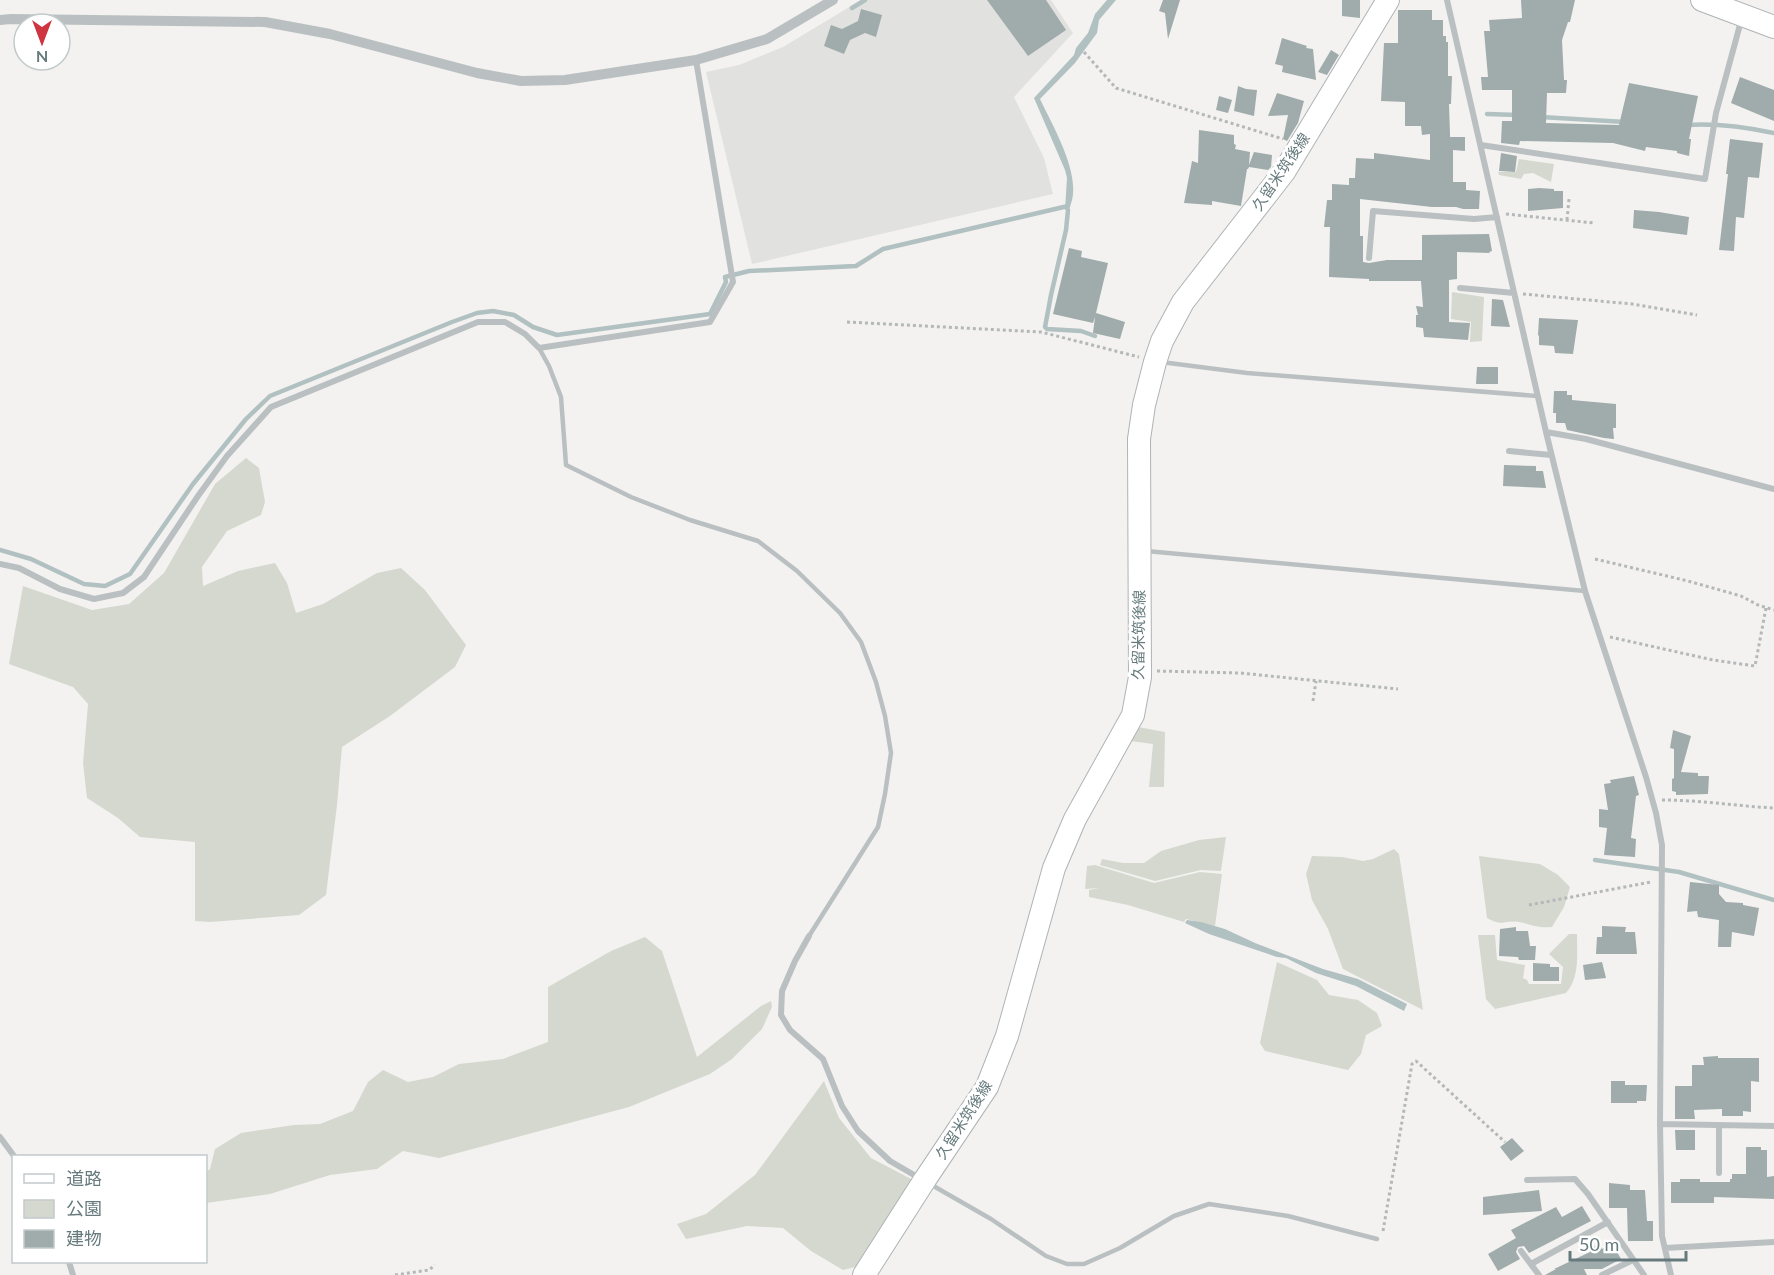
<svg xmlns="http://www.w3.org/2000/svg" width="1774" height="1275" font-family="Lato,'Noto Sans JP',sans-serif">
	<rect width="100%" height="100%" fill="#f3f2f0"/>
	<path fill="#e1e2e0" d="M861,0H1051L1073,33L1014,97L1044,158L1053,194L752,264L706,72L739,65L783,47Z"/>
	<path fill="#d5d8cf" d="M1519,159L1554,164L1551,182L1533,173L1524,174L1521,179L1499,175L1498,172H1516Z
		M1452,292L1484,297L1482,341L1470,342L1471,322L1451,319Z
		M246,458L259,468L265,502L261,515L227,531L202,567L203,586L238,571L275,563L287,583L296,613L323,604L377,573L401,568L425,590L466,645L455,667L390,716L342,747L337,805L326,895L299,915L210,922L195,921V842L140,837L118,818L87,798L83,763L88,704L73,687L9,664L23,586L92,610L129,604L164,573L215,484Z
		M1138,727L1165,732L1164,787H1149L1153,744L1130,741Z
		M1226,837L1221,871L1201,870L1155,881L1100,865L1102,859L1123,863H1144L1161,851L1199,840Z
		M1394,849L1399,854L1423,1010L1343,969L1328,929L1312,900L1306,874L1312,856L1342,857L1363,861L1373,859Z
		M1479,856L1540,864L1558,875L1570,887L1564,907L1552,927C1537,928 1533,925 1519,922C1504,920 1503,927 1487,918Z
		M1095,865L1154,883L1200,872L1222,874L1215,926L1186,919L1184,922L1128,905L1089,897V890L1099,888L1085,889L1087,866Z
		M1569,934H1577C1577,953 1580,978 1566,993L1495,1009L1486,999L1478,935H1495L1497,960L1525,965L1523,978L1527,980L1529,984H1561L1563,967L1549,954Z
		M645,937L662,951L697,1057L761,1006L771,1001L772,1007L762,1029L732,1059L710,1074L629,1107L439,1158L403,1151L377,1169L330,1175L270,1194L206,1203V1172L210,1169L215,1149L241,1133L294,1125L320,1124L353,1111L368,1082L383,1070L408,1082L433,1077L459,1064L503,1059L548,1042V987L611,951Z
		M1277,962L1317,980L1329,995L1358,1000L1377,1013L1382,1026L1366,1035L1361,1054L1348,1070L1265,1051L1260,1043Z
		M824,1081L839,1118L871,1158L913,1180L859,1266L843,1270L811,1251L783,1228L747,1226L686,1239L677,1224L706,1214L755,1175Z"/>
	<path fill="#b1c0c0" d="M1107,0H1116L1099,20L1097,33L1075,63L1040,99C1053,127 1086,181 1068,210H1065L1067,178L1065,170L1034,98L1074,55L1076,48L1088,33L1095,14Z
		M1187,920L1201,922L1225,929L1255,943L1323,969L1358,979L1407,1004L1404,1011L1356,986L1316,973L1286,958L1277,957L1209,934L1185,923Z"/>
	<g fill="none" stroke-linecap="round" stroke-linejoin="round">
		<path stroke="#b1c0c0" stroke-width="4.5" d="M852,8L865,0
			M1487,114L1518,115
			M1541,117L1625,122
			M1687,125C1717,123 1745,127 1774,133
			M1068,210L1066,230L1051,295L1045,327L1047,329L1081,331L1095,336
			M0,550L31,559L84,584L105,586L130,574L193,484L246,419L270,396L452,322L477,313L493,311L514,315L533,327L557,335L710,314L726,282L725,277L749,271L856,266L883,249L1068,206
			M1595,860L1679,872L1774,900"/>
	</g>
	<path fill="#a0abac" d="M987,0H1046L1066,30L1028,56Z
		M1163,0H1180L1168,39L1165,13L1159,11Z
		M1342,0H1360V18L1342,16Z
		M1521,0H1575L1570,22H1568L1562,40L1564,80H1567L1566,93H1547L1546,123L1619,125L1629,83L1698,96L1689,139H1691L1689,156L1677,153V151L1646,147L1645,151L1613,143L1520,141L1519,145L1501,143L1502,121H1512V90H1482L1481,77H1488L1484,31H1490L1489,20L1522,18Z
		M861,9L882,15L876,37L865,33L850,40L844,54L824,46L831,25L842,29L858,21Z
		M1398,10H1432V20H1443V36H1446V42H1448V76H1452L1451,104H1449L1450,134V137H1465V151L1453,150V182H1466V190L1480,191L1479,209H1463L1456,207H1432L1360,199V236H1363V262L1369,263L1387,260H1422V235L1489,234L1492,251L1489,252L1490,253L1457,252V279L1449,280V322L1470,323L1468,340L1424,337L1423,328L1416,327V315H1418L1416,306L1423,307L1421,281H1369V279L1329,277L1330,227H1324L1327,200H1332V184L1349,185V178H1355L1356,158L1374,159V153L1430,160V134L1422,135L1421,126H1405V102L1381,101L1384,43H1398Z
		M1282,38L1307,46L1306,48L1313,49L1316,80L1282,72L1283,66L1275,64Z
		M1331,50L1339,55L1327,75L1318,72Z
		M1740,77L1774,90V121L1731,103Z
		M1238,86L1246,89L1257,90L1254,116L1234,111Z
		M1277,93L1304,101L1298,123L1287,141L1283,139L1288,115L1268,116Z
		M1219,96L1232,100L1228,113L1216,110Z
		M1199,130L1234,135V144L1236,145L1235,149L1250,152L1249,165L1254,152L1272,155L1271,167L1268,170L1249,167L1248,169H1247L1241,206L1212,201V205L1184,203L1192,161L1198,163Z
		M1730,139L1763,143L1759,178L1748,177L1744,218L1736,217L1734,251L1719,250L1728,174H1726Z
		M1501,153L1517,156L1515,172L1499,171Z
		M1539,188L1554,189V191H1563V208L1528,211V189Z
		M1634,210L1659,212L1689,217L1687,235L1633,228Z
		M1069,248L1082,251L1081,257L1108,263L1096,313L1125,322L1120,339L1093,333L1095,317L1093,323L1053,314Z
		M1492,299L1503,300L1510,327L1491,326Z
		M1539,318L1578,320L1573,354L1555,353L1554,346L1539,345V336L1538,335Z
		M1477,367H1498V384H1476Z
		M1554,391H1567V395H1572V400L1616,404V428H1613L1614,439L1604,438L1567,430L1565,423H1556V413H1553Z
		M1504,465L1536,466V471H1543L1546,488L1503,486Z
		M1673,730L1691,736L1681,772L1698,773V776H1709L1708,794L1676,795V792L1672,791V779L1674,778V749L1670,748Z
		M1634,776L1639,795L1636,796L1631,838L1636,839L1635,857L1604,855L1607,828L1599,827V809L1608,810L1604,784L1611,783L1610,780Z
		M1690,882L1719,885V894L1726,902L1743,903V905L1759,908L1754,936L1732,932L1731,947H1718L1719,920L1698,917L1697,911L1687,912Z
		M1602,926L1626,927L1625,932H1635L1637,954H1596L1597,937H1602Z
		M1516,927V931H1528L1530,946H1536L1535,960H1519L1518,957L1499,956L1500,929Z
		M1602,962L1606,978L1585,980L1583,965Z
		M1533,963L1550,964V967H1559V981H1533Z
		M1718,1056V1058H1759V1082L1751,1081V1112L1743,1111V1116H1722V1109L1694,1110L1695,1119H1675V1086H1692V1065H1704L1703,1057Z
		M1611,1081H1625V1085H1647L1646,1101H1637V1103H1611Z
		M1675,1130H1695V1150H1676Z
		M1512,1138L1524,1151L1511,1161L1500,1147Z
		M1746,1147H1761V1150H1767V1177L1774,1176V1199L1714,1197V1203H1671V1182H1680V1179H1700V1182H1730V1179H1732V1174H1746Z
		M1609,1183L1630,1185V1190H1645L1647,1221H1653V1241H1628L1627,1208H1609Z
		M1539,1190L1542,1211L1483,1215V1197Z
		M1582,1206L1591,1221L1529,1253L1524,1246L1518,1247L1516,1252L1520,1259L1498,1271L1488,1254L1516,1238L1511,1230L1556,1207L1562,1217Z
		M1612,1243L1621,1259L1602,1269H1584L1587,1275H1545L1556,1269H1554L1590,1252V1249L1599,1244L1602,1249Z"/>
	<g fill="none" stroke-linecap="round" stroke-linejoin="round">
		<defs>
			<path id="primary" d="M1702,0L1774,27
				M864,1275L924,1181L987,1087L1007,1036L1054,868L1075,819L1133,715L1140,677L1139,439L1144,405L1155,362L1162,341L1183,302L1284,172L1388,0"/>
		</defs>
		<use href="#primary" stroke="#aeb4b5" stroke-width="24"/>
		<path stroke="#b4b8b9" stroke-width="3" stroke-dasharray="3 3" stroke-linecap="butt" d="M1084,52L1116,88L1283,139
			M1506,214L1594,223
			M1567,220L1569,199
			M1523,294L1632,304L1697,315
			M847,322L1041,332L1139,357
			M1595,559L1688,581L1741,596L1758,605L1774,610
			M1610,637L1713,660L1755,666L1766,608
			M1157,671L1240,673L1398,689
			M1313,701L1316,681
			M1662,800C1699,800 1737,806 1774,808
			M1529,905L1651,882
			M1383,1231L1412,1064L1416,1061L1505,1142
			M395,1275L429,1270L435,1265"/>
		<path stroke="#bac0c1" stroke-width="4.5" d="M539,348L549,366L561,397L566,465L631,497L690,520L758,541L797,571L840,613L861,642L876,682L885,716L891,753L885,794L878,827L809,936
			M1161,362L1247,373L1537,396
			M1146,551L1585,591
			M930,1184L991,1219L1046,1256L1067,1264H1084L1120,1248L1174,1216L1209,1204L1288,1216L1377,1239"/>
		<path stroke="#bac0c1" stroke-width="6" d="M1447,0L1546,432L1585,591L1646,777L1656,813L1662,845L1660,1124L1662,1236L1671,1275
			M1481,145L1705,179L1716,113L1741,21
			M1369,258L1373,211L1474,219L1497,217
			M1460,288L1514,293
			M1546,432L1586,439L1774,489
			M1509,451L1551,455
			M0,564L19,568L60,589L94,599L123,593L144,577L198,496L227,456L271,407L478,322H505L525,334L539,348L710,322L733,282L696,60
			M809,936L795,961L782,991L781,1015L790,1030L823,1059L842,1106L858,1131L890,1161L921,1179
			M1660,1124L1774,1126
			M0,1137L14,1156
			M1719,1173V1125
			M1527,1180L1575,1179L1588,1194L1644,1275
			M1665,1248L1774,1242
			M1521,1251L1539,1275
			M69,1262L73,1275
			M1531,1264L1608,1222
			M1602,1275L1633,1260"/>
		<path stroke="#bac0c1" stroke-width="10" d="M0,20L11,19L265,22L330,34L477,73L521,81L565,80L696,60L767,39L833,0"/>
		<use href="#primary" stroke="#fff" stroke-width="22"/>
	</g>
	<g text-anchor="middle" stroke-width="6" stroke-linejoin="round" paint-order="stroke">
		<g font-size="15" fill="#667a7d" stroke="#fff">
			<text transform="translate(1281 172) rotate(-56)" y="5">久留米筑後線</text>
			<text transform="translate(1139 635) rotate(-89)" y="5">久留米筑後線</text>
			<text transform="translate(964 1120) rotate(-57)" y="5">久留米筑後線</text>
		</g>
	</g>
	<rect x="12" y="1155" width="195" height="108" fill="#ffffff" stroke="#c2cacb" stroke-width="1.5"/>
	<rect x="24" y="1174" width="30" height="9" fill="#ffffff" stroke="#c2cacb" stroke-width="1.5"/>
	<text x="66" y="1185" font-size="18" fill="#667a7d">道路</text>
	<rect x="24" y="1200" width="30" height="18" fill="#d5d8cf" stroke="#c2cacb" stroke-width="1.5"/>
	<text x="66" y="1215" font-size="18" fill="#667a7d">公園</text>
	<rect x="24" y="1230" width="30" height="18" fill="#a0abac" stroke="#c2cacb" stroke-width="1.5"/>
	<text x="66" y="1245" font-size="18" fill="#667a7d">建物</text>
	<g transform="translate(42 42) rotate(180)"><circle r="28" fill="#ffffff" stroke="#c2cacb" stroke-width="1.5"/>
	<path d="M0-4.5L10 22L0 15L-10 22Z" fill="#ce3540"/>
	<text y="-9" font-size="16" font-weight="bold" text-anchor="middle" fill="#667a7d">N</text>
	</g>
	<path d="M1570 1251v9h116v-9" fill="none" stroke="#667a7d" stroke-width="3"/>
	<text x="1579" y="1251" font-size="18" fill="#667a7d" stroke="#ffffff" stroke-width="4.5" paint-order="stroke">50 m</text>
</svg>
